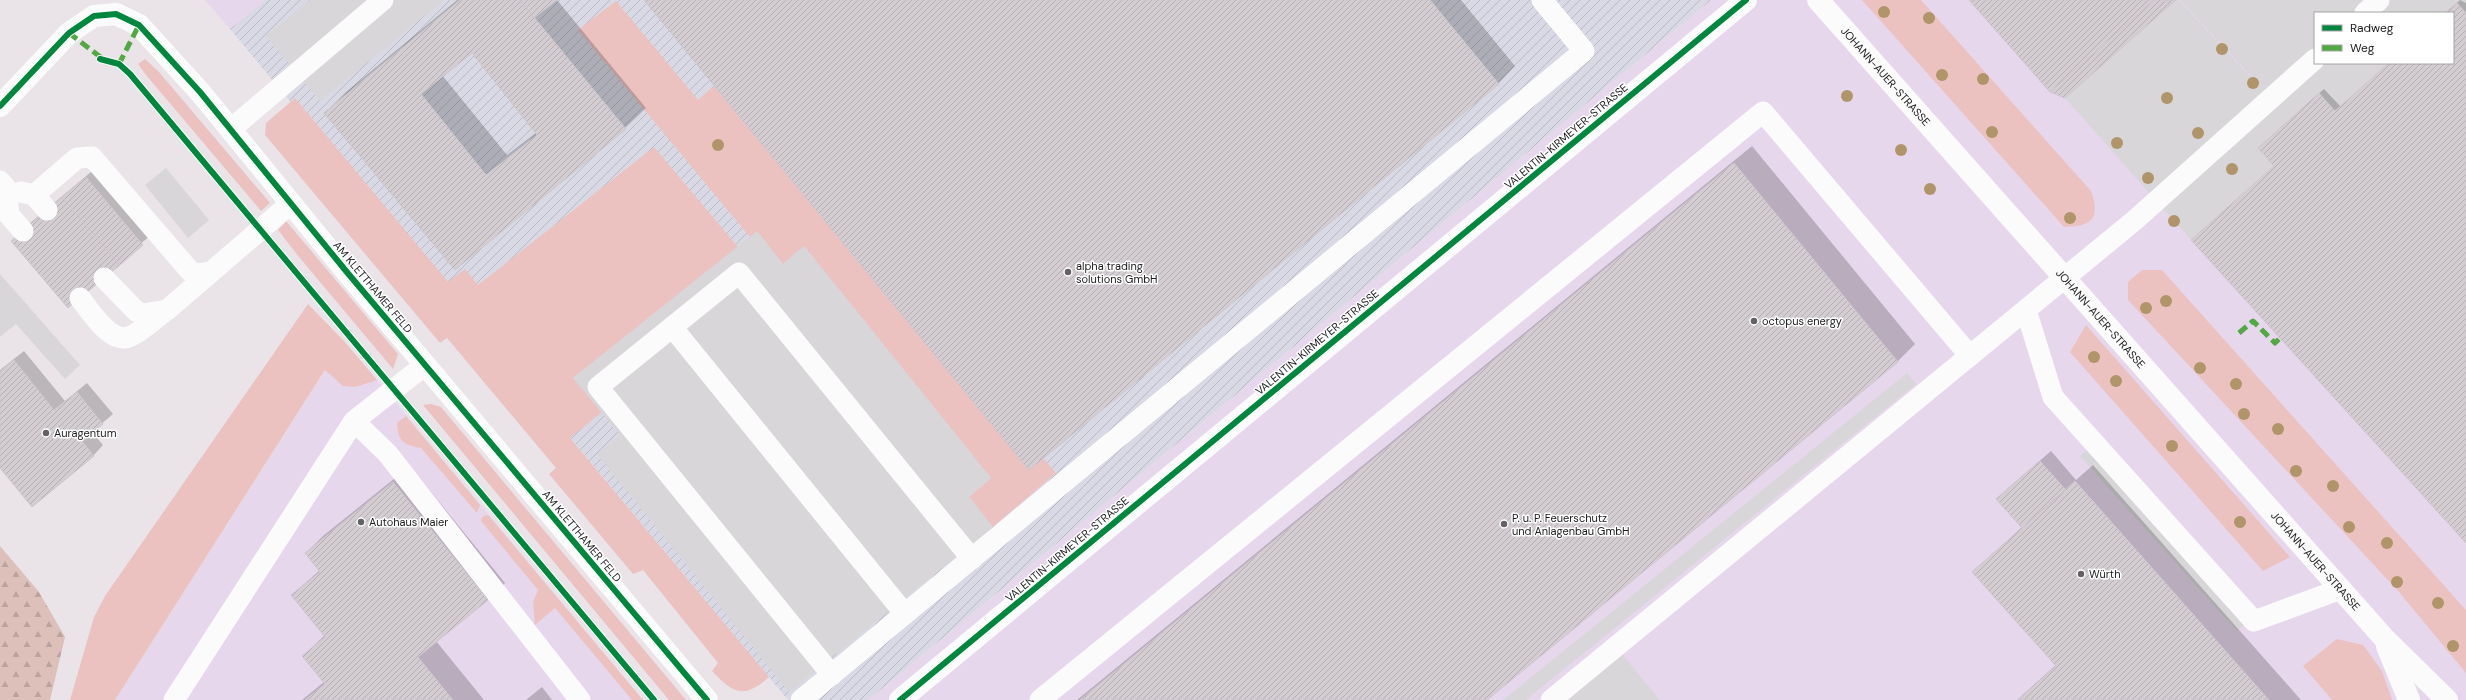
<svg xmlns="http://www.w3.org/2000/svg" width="2466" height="700" font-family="'DM Sans',sans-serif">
	<defs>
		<pattern id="industrial-furrows" width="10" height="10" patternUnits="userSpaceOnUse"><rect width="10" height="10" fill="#d8d9e4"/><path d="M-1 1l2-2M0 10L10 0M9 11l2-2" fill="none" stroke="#b9bac3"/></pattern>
		<pattern id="forest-firs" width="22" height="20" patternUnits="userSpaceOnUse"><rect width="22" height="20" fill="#dcc0b9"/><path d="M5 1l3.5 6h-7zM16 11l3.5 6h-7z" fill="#bca49e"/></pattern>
		<pattern id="building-hatch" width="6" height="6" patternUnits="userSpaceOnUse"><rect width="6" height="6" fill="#d3cdd2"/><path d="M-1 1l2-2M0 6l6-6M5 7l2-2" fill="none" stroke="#b5afb4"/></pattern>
	</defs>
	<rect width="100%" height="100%" fill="#eae4e9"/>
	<path fill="#e6d7ed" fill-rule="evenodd" d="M205,0H266L230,29Z
		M1711,0H2466V700H868ZM2315,13H2453V63H2315Z
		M344,341L377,380L643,700H115Z"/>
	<path fill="url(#industrial-furrows)" d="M266,0H1711L868,700H788L230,29Z"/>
	<path fill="#ecc2c1" d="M1862,0H1921L2091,191C2101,219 2092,226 2064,227Z
		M616,1L698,100L714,86L1029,469L1043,458L1056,473L993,527L969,497L991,478L804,246L783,264L757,232L750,237L578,30Z
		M145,59L159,72L270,203L261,211L146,75L138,64Z
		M295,98L448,282L465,269L478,285L654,147L738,247L573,378L602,412L570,438L769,677C743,700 733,693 712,671L718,663L643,570L633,574L549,474L556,468L447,338L440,343L265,135L266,123Z
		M286,221L398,354L393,369L299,257L278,230Z
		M2142,270H2162L2466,610V673L2399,592L2128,300V282Z
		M308,304L344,341L377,380L355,387L343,386L325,370L115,700H70L94,617L105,596Z
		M2086,325L2290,557L2263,571L2070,352Z
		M431,404L441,407L686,700H669L423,405Z
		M406,416L480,505L477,513L421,448C403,445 398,441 397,423Z
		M486,515L489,516L643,700H632L555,608L535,625L533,602L538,590L481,521L482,517Z
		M2337,639L2363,645L2382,671L2392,700H2332L2303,666Z"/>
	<path fill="url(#forest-firs)" d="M0,546L39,592L65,637L50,700H0Z"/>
	<path fill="#d8d6d8" d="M310,0H444L320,101L266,36Z
		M2176,0H2466V13L2456,3L2445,13H2315V63H2389L2335,111L2318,93L2258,148L2274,166L2191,240L2065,98Z
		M166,168L209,220L188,238L145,185Z
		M757,231L783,264L804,246L991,478L969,497L993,527L789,692L597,454L620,435L573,378Z
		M0,274L80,365L65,379L16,324L0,337Z
		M1907,373L1916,384L1526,700H1503Z
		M2091,447L2248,621L2237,631L2080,456Z
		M1621,653L1660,700H1565Z"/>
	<path fill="#0003" fill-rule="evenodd" d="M457,0H557L646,108L625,128L455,269L325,113L346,92ZM472,51L537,132L507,155L442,75Z
		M645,0H1461L1515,66L1498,84Z
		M2460,0L2466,3V542L2264,143L2324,89L2341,107L2390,63H2453V13H2446Z
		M1752,146L1915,344L1898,361L1485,700H1077Z
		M104,161L160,227L68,307L29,224Z
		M24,351L65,401L87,383L113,414L92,432L103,445L93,456L0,466V370Z
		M2051,451L2076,480L2093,465L2301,700H2017L2056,665L1973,572L2022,527L2007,489Z
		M410,466L505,583L488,600L436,641L484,700H302L324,682L303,656L325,635L292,595L320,570L306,553L323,536Z
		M542,687L552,700H526Z"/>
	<path fill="url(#building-hatch)" stroke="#cec5ce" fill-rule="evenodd" d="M460,0H520L626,129L455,270L324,113ZM472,53L537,135L486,175L421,94Z
		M520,0H557L534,18Z
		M644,0H1430L1499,84L1029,470Z
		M1969,0H2154L2050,92Z
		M2154,0H2163L2169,6L2065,98L2050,92Z
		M2163,0H2176L2169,6Z
		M2457,3L2466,13V543L2191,240L2274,166L2258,148L2319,93L2335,111L2389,63H2453V13H2445Z
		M1734,163L1898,362L1576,627L1487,700H1080Z
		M86,177L143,245L120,265L62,197Z
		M62,197L120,265L68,308L11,241Z
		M14,360L54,410L77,392L103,424L82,441L94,456L32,507L0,468V371Z
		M2040,461L2066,490L2022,528L1996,499Z
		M2075,481L2123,535L2269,700H2018L2056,666L1972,572Z
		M393,482L488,600L418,657L453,700H305L325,684L302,656L325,637L291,595L320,572L305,553Z"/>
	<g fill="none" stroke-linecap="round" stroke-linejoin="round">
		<path stroke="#e4d6ea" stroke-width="2.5" stroke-dasharray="2 2" stroke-linecap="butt" d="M2180,0L2250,76"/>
		<path stroke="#fcfbfc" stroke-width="21" d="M2365,13L2379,0
			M231,129L383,0
			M0,181L6,188L9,215L23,231
			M21,192L34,195L47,210
			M34,195L77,158L92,157L190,271L198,274L211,272
			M104,278L136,311L143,314L167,310L290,204
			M80,298C90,311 111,346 131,336C142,331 153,320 163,313
			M2026,310L2053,397L2254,621L2341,589
			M672,327L905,614
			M354,421L388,454L580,700
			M832,675L598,387L739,273L972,559
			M174,700L354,421L425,365
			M801,700L1584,51L1542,0
			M1040,700L1763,112L1970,356
			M1551,700L2135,220L2315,59"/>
		<g stroke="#fcfbfc" stroke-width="22">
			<path id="s1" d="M1818,0L2384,638L2447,700"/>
			<path d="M0,106L69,33L94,16L116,14L139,25L200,92L346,271L707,700"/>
			<path d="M2387,646L2409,700"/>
			<path d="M900,700L1746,0"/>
		</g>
		<path stroke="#52a943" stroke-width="5" stroke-dasharray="10 5" stroke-linecap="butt" d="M69,33L103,59
			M119,64L139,25
			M2239,333L2253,321L2275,343L2280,338"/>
		<defs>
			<path id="cycleway" d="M100,59L119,64L130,74L654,700
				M0,106L69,33L94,16L116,14L139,25L200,92L346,271L707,700
				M900,700L1746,0"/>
		</defs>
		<use href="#cycleway" stroke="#fff" stroke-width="8"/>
		<use href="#cycleway" stroke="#00873e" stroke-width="6"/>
	</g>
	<g fill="#b0956a">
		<circle cx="1884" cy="12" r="6"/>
		<circle cx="1929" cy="18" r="6"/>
		<circle cx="2222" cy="49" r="6"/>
		<circle cx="1942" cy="75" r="6"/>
		<circle cx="1983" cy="79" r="6"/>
		<circle cx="2253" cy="83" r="6"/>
		<circle cx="1847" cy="96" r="6"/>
		<circle cx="2167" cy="98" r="6"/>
		<circle cx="1992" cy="132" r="6"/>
		<circle cx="2198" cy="133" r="6"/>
		<circle cx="2117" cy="143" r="6"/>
		<circle cx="718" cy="145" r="6"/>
		<circle cx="1901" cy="150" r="6"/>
		<circle cx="2232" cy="169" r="6"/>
		<circle cx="2148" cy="178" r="6"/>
		<circle cx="1930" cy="189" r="6"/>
		<circle cx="2070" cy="218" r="6"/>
		<circle cx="2174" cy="221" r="6"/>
		<circle cx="2166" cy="301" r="6"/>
		<circle cx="2146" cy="308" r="6"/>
		<circle cx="2094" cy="357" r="6"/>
		<circle cx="2200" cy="368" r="6"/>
		<circle cx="2116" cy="381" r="6"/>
		<circle cx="2236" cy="384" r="6"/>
		<circle cx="2244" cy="414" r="6"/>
		<circle cx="2278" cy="429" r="6"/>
		<circle cx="2172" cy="446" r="6"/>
		<circle cx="2296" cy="471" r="6"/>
		<circle cx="2333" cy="486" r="6"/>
		<circle cx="2240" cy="522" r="6"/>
		<circle cx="2349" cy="527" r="6"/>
		<circle cx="2387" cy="543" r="6"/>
		<circle cx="2397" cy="582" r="6"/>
		<circle cx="2438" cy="603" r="6"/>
		<circle cx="2453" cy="646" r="6"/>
	</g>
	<g fill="#636163" stroke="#fff" stroke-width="1.5">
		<circle cx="1068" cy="272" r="4"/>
		<circle cx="1754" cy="321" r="4"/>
		<circle cx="46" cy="433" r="4"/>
		<circle cx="361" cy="522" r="4"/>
		<circle cx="1504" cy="524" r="4"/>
		<circle cx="2081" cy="574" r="4"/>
	</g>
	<g text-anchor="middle" stroke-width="3" stroke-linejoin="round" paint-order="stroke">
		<g font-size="11" fill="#1b1b1b" stroke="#fff">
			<text dy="4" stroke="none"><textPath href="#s1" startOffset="102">JOHANN-AUER-STRASSE</textPath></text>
			<text transform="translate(1566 136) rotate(-40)" y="4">VALENTIN-KIRMEYER-STRASSE</text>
			<text transform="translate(373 287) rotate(50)" y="4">AM KLETTHAMER FELD</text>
			<text dy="4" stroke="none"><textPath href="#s1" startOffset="426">JOHANN-AUER-STRASSE</textPath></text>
			<text transform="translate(1317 342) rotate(-40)" y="4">VALENTIN-KIRMEYER-STRASSE</text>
			<text transform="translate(582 536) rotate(50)" y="4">AM KLETTHAMER FELD</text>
			<text transform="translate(1067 549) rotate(-40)" y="4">VALENTIN-KIRMEYER-STRASSE</text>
			<text dy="4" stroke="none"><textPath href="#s1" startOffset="750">JOHANN-AUER-STRASSE</textPath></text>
		</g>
		<g font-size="11" fill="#1b1b1b" stroke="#fff" text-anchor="start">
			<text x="1076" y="270">alpha trading<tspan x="1076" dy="13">solutions GmbH</tspan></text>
			<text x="1762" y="325">octopus energy</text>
			<text x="54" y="437">Auragentum</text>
			<text x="1512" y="522">P. u. P. Feuerschutz<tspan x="1512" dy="13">und Anlagenbau GmbH</tspan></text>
			<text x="369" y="526">Autohaus Maier</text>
			<text x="2089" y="578">Würth</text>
		</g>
	</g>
	<rect x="2314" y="12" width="140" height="52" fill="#ffffff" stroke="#a4a4a4"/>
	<rect x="2322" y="25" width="20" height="6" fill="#00873e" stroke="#a4a4a4"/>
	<text x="2350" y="32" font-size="12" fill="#1b1b1b">Radweg</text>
	<rect x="2322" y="45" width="20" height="6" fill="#52a943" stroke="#a4a4a4"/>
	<text x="2350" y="52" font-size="12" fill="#1b1b1b">Weg</text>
</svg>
